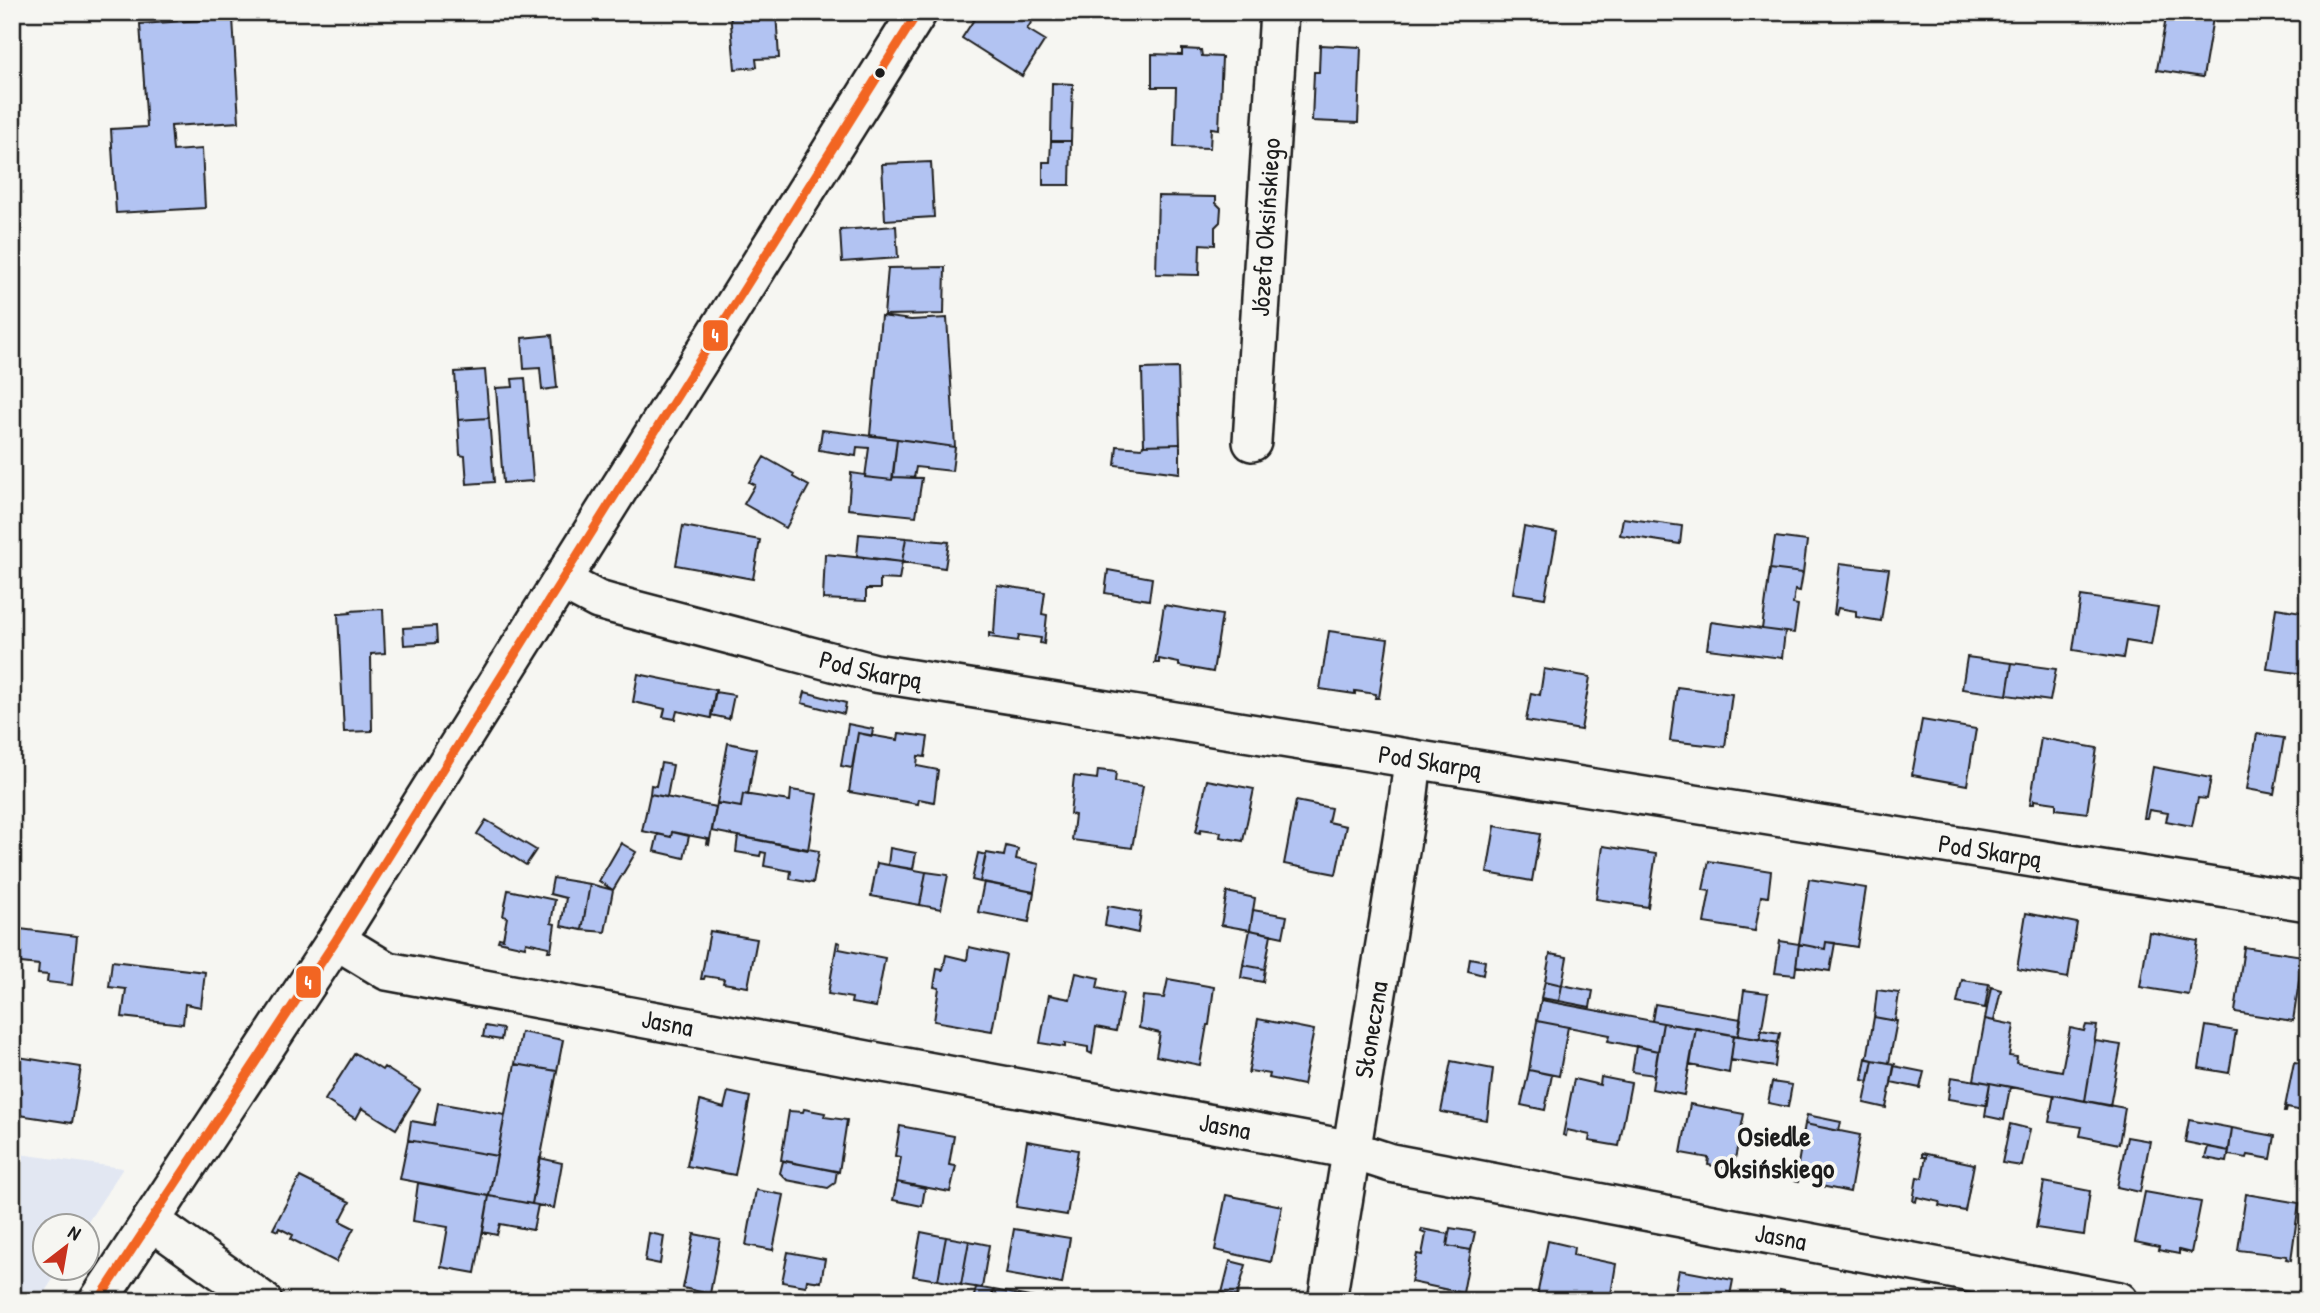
<svg xmlns="http://www.w3.org/2000/svg" width="2320" height="1313" font-family="'Patrick Hand',sans-serif">
	<rect width="100%" height="100%" fill="#f6f6f2"/>
	<filter id="ink" filterUnits="userSpaceOnUse"><feTurbulence type="fractalNoise" baseFrequency=".0143" numOctaves="2"/><feDisplacementMap in="SourceGraphic" scale="14" xChannelSelector="R" yChannelSelector="G"/><feConvolveMatrix kernelMatrix="1 2 1 2 8 2 1 2 1" color-interpolation-filters="sRGB"/></filter>
	<g filter="url(#ink)">
		<path fill="#e2e7f2" d="M12,1153L123,1168L86,1225L46,1226V1268H60L39,1301H12Z"/>
		<path fill="#b2c3f2" stroke="#1c1c1c" stroke-width="2" d="M730,12H776L779,58L756,59L757,67L735,69Z
			M979,12H1033L1036,15L1027,29L1045,40L1022,76L962,38Z
			M2167,12H2214L2203,77L2157,70Z
			M233,18L239,122L171,126L173,151L202,149L205,208L116,213L111,129L147,127L140,24Z
			M1320,45L1361,47L1358,123L1312,121L1314,72H1319Z
			M1182,49L1201,50L1202,56L1222,57L1219,129L1211,128L1210,148L1174,147L1176,87H1152V54L1182,55Z
			M1052,83L1073,84L1071,141H1051Z
			M1051,141H1071L1070,185H1043V162H1050Z
			M931,162L934,217L885,220L882,164Z
			M1158,196L1216,197V203L1221,208L1220,222L1215,227V245L1200,244L1199,275L1156,274Z
			M896,226L898,258L842,262L840,230Z
			M945,267L944,314L884,315L888,268Z
			M881,316L911,320L947,318L955,447L870,435Z
			M552,335L557,388L542,390L540,368L524,369L522,338Z
			M1178,368L1180,444L1144,445L1142,369Z
			M485,370L489,418L458,420L455,372Z
			M525,378L533,481L503,483L496,388L513,387L512,379Z
			M489,418L494,482L467,484L465,456L460,455L458,420Z
			M822,430L897,439L892,480L865,477L869,448L857,447L856,456L819,450Z
			M897,439L955,447L952,471L916,467L914,478L893,477Z
			M1180,444V473L1115,465L1117,446L1142,448L1143,445Z
			M764,457L794,474L793,477L809,486L786,528L744,504L755,485L749,482Z
			M851,473L865,475V477L892,480L893,477L922,478L916,516L848,509Z
			M1623,518L1682,526L1680,544L1620,535Z
			M683,526L760,540L753,579L676,565Z
			M1524,527L1557,533L1545,598L1513,593Z
			M859,534L906,538L902,562L857,556Z
			M1775,537L1807,541L1803,573L1770,569Z
			M906,538L949,542L945,568L902,562Z
			M825,554L902,562L899,580L880,579V589H866V601L823,599Z
			M1840,563L1889,569L1881,621L1856,617V611L1838,608L1836,615L1834,614Z
			M1770,569L1803,573L1800,591L1795,590L1793,604L1798,605L1794,633L1762,629Z
			M1108,570L1152,578L1149,600L1105,593Z
			M997,585L1045,592L1042,614L1047,615L1044,644L1040,643L1041,638L1019,635L1018,641L989,637V633L994,634Z
			M2081,596L2158,607L2151,645L2126,641L2123,658L2073,650Z
			M1164,605L1222,615L1213,672L1179,666V663L1159,659V663H1155Z
			M2276,608L2308,613L2306,674L2267,669Z
			M383,609L385,653L371,654L372,731L344,732L338,614L351,613L350,611Z
			M1711,622L1785,632L1782,658L1707,649Z
			M436,626L437,643L404,645L403,628Z
			M1329,631L1388,639L1379,698H1375L1376,694L1355,691V694L1320,689Z
			M1967,657L2012,663L2007,695L1962,689Z
			M2012,663L2056,669L2050,701L2007,695Z
			M1544,669L1590,677L1581,730L1526,721L1531,693L1540,695Z
			M638,674L716,690L711,718L677,711L675,719L663,717L665,709L633,702Z
			M1677,687L1732,694L1725,747L1670,741Z
			M715,692L734,695L729,719L711,715Z
			M805,692L846,703L844,714L802,703Z
			M1922,720L1976,729L1967,785L1912,775Z
			M848,724L873,729L872,736L858,733L852,768L841,766Z
			M858,733L898,740L899,733L928,737L925,757L918,756L917,766L938,770L934,802L919,799L918,804L849,792Z
			M2257,734L2284,738L2274,794L2247,789Z
			M2041,738L2097,748L2087,813L2056,809V803L2034,800V804H2030Z
			M728,743L756,749L748,795L743,794L741,807L717,803Z
			M661,763L673,765L667,797L650,794L651,785L656,786Z
			M2153,767L2211,778L2207,799L2198,798L2192,826L2166,821L2168,813L2149,810L2147,818H2144Z
			M1098,770L1116,772L1115,782L1143,786L1132,848L1072,840L1075,815L1070,814L1074,776L1097,779Z
			M1207,780L1254,789L1243,841L1220,837L1221,832L1201,829L1200,833L1196,832Z
			M791,790L817,794L808,850L712,831L717,803L741,807L743,794L790,801Z
			M650,794L716,807L709,845L707,844L708,839L672,832L671,837L642,831Z
			M1296,801L1331,808L1328,822L1346,826L1336,874L1284,864Z
			M486,820L536,850L526,865L477,834Z
			M1495,826L1540,834L1532,881L1487,873Z
			M672,832L689,836L684,858L654,851L658,834L671,837Z
			M738,836L819,851L813,883L790,879L791,871L764,866L766,853L761,852L760,856L736,852Z
			M621,843L636,852L613,890L599,881Z
			M1006,846L1018,849L1016,859L1039,864L1034,892L980,882L986,853L1004,856Z
			M1603,846L1656,854L1648,907L1596,899Z
			M890,848L916,853L913,869L888,865Z
			M978,853L986,855L980,882L972,880Z
			M1709,861L1771,871L1768,897L1761,896L1755,931L1704,923L1710,891L1703,890Z
			M877,863L926,872L920,905L871,896Z
			M926,872L948,875L941,909L920,905Z
			M553,878L590,884L582,930L561,926L566,898L550,894Z
			M1809,879L1866,888L1857,947L1826,942L1825,949L1799,944Z
			M984,882L1034,892L1029,922L978,912Z
			M590,884L613,890L605,932L582,930Z
			M508,890L555,900L551,923L555,924L551,951H548L549,947L526,942L525,947L498,941L499,938L503,939L507,917L503,916Z
			M1227,892L1255,898L1250,930L1221,925Z
			M1108,906L1141,912L1138,933L1105,926Z
			M1253,910L1287,916L1283,937L1250,930Z
			M2026,913L2077,923L2068,978L2017,969Z
			M12,928L77,936L72,985L47,982L48,975L38,974L39,965L12,962Z
			M1250,930L1271,934L1265,969L1243,965Z
			M710,931L757,939L748,987L723,983L724,979L705,976L704,979H701Z
			M2149,932L2198,941L2189,995L2140,987Z
			M1780,941L1799,944L1795,975L1775,973Z
			M837,942L840,943L839,949L885,958L876,1007L851,1003L852,998L828,994Z
			M1826,942L1835,943L1830,971L1796,966L1799,944L1825,949Z
			M969,947L1006,955L992,1031L934,1021L939,988L934,987L937,969L943,970L946,955L967,960Z
			M2244,947L2303,956L2293,1021L2235,1012Z
			M1550,954L1567,957L1562,985L1545,981Z
			M1470,958L1485,961L1483,975L1468,971Z
			M112,961L205,972L201,1007L185,1004L183,1024L122,1017L126,989L109,987Z
			M1243,965L1265,969L1263,982L1241,978Z
			M1076,973L1099,978L1097,988L1123,994L1116,1031L1096,1027L1092,1054L1088,1052V1047L1065,1043V1047L1040,1043L1049,995L1070,999Z
			M2300,973L2308,974V989L2298,988Z
			M1168,979L1214,987L1209,1025H1207L1200,1065L1156,1056L1160,1033L1139,1028L1143,996L1164,998Z
			M1962,980L1989,984L1985,1008L1957,1003Z
			M1545,981L1562,985L1559,1001L1541,998Z
			M1562,985L1593,991L1590,1007L1559,1001Z
			M1991,987L2001,990L1994,1021L1985,1019Z
			M1744,990L1768,993L1760,1039L1738,1036Z
			M1877,990L1899,993L1895,1021L1874,1017Z
			M1541,1000L1663,1023L1658,1051L1608,1041L1610,1035L1537,1021Z
			M1655,1004L1741,1019L1738,1036L1652,1021Z
			M1874,1017L1897,1021L1889,1063L1867,1059Z
			M1258,1019L1314,1030L1303,1085L1269,1078L1270,1074L1250,1071L1248,1074Z
			M1985,1019L2014,1025L2009,1056L2017,1057L2016,1063L2062,1071L2070,1028L2084,1031L2086,1025L2097,1026L2085,1101L1974,1080Z
			M1537,1021L1568,1027L1559,1076L1529,1070Z
			M1663,1023L1696,1028L1684,1095L1652,1089Z
			M485,1026L503,1029L501,1040L483,1037Z
			M2206,1026L2236,1031L2229,1073L2199,1068Z
			M1696,1028L1734,1035L1729,1073L1690,1065Z
			M1761,1030L1780,1033L1778,1043L1760,1039Z
			M521,1032L563,1040L557,1071L515,1064Z
			M1734,1035L1778,1043L1775,1067L1731,1060Z
			M2095,1041L2121,1045L2110,1106L2085,1101Z
			M1636,1046L1658,1051L1654,1075L1632,1072Z
			M355,1053L382,1070L384,1067L420,1090L396,1129L362,1108L356,1119L325,1100Z
			M12,1056L81,1067L72,1123L12,1114Z
			M1866,1058L1873,1060L1869,1081L1862,1080Z
			M1873,1060L1895,1064L1886,1108L1864,1103Z
			M1451,1061L1493,1069L1487,1120L1441,1112Z
			M2294,1062L2308,1064V1112L2287,1108L2286,1112H2284Z
			M515,1064L557,1071L532,1204L489,1196Z
			M1894,1066L1924,1072L1920,1088L1891,1082Z
			M1529,1070L1552,1075L1545,1110L1521,1105Z
			M1601,1077L1631,1083L1619,1146L1589,1141L1590,1135L1567,1130L1566,1136L1563,1135L1574,1079L1600,1085Z
			M1951,1077L1990,1083L1986,1105L1948,1099Z
			M1772,1082L1792,1085L1788,1107L1768,1103Z
			M1990,1083L2010,1087L2004,1120L1985,1116Z
			M728,1092L750,1097L735,1175L687,1166L700,1101L724,1108Z
			M2054,1095L2125,1108L2119,1144L2080,1136L2082,1127L2049,1122Z
			M438,1103L505,1115L497,1156L408,1140L411,1121L434,1125Z
			M1690,1104L1744,1114L1733,1169L1708,1165L1709,1158L1681,1153Z
			M804,1109L825,1113L824,1117L847,1120L839,1172L781,1160L789,1111L803,1112Z
			M1807,1115L1841,1122L1839,1131L1805,1124Z
			M2189,1120L2232,1128L2229,1151L2185,1142Z
			M1805,1124L1860,1135L1850,1192L1821,1186V1181L1799,1177L1798,1182L1795,1181Z
			M2010,1124L2030,1129L2022,1166L2002,1163Z
			M900,1126L954,1136L949,1165L956,1166L950,1192L897,1182L901,1157L895,1156Z
			M2232,1128L2275,1136L2271,1159L2248,1155L2247,1158L2228,1155Z
			M2127,1137L2150,1141L2140,1192L2117,1187Z
			M408,1140L497,1156L489,1196L400,1179Z
			M1027,1141L1078,1150L1067,1215L1016,1207Z
			M2208,1147L2229,1151L2227,1162L2205,1158Z
			M1922,1153L1974,1164L1965,1211L1939,1206L1940,1202L1917,1197L1916,1202L1913,1201L1917,1177L1922,1178L1926,1157H1922Z
			M540,1158L562,1163L554,1208L532,1204Z
			M783,1161L837,1171L835,1183L828,1188L787,1180L780,1173Z
			M300,1177L350,1202L340,1221L354,1228L336,1262L291,1239L293,1235L279,1228L278,1231L273,1229Z
			M897,1182L925,1188L922,1206L893,1200Z
			M2044,1182L2090,1191L2084,1235L2036,1228Z
			M418,1183L489,1196L475,1273L441,1267L448,1227L413,1221Z
			M756,1190L784,1195L773,1250L746,1245Z
			M2145,1192L2201,1202L2191,1253L2179,1250V1254L2158,1250L2159,1247L2135,1242Z
			M2246,1194L2299,1203L2291,1260L2286,1259L2287,1256L2238,1250Z
			M1226,1195L1282,1206L1271,1262L1215,1250Z
			M489,1196L538,1205L533,1230L500,1224L497,1235L483,1232Z
			M1450,1228L1475,1232L1471,1250L1447,1246Z
			M1014,1229L1070,1238L1062,1284L1006,1274Z
			M1422,1229L1449,1234L1447,1246L1471,1250L1463,1293L1411,1282L1417,1254L1422,1255L1426,1234L1421,1232Z
			M921,1232L946,1237L938,1280L913,1276Z
			M649,1233L664,1236L660,1264L645,1261Z
			M694,1234L720,1239L710,1294L683,1288Z
			M946,1237L969,1241L961,1285L938,1280Z
			M969,1241L989,1245L982,1288L961,1285Z
			M1548,1241L1574,1247L1573,1255L1616,1264L1610,1301H1562L1537,1296Z
			M788,1252L825,1259L821,1282L807,1280L806,1286L782,1282Z
			M1230,1261L1246,1265L1237,1296L1222,1293Z
			M1679,1270L1733,1280L1729,1301H1673Z
			M976,1287L993,1290L991,1301H973Z
			M994,1290L1045,1300V1301H992Z
			M1780,1290L1835,1301H1778Z
			M541,1293L579,1301H539Z"/>
		<g fill="none" stroke-linecap="round" stroke-linejoin="round">
			<defs>
				<g id="minor">
					<path id="s1" d="M1252,442L1279,12"/>
					<path id="s2" d="M562,581L598,600L612,604L875,673L2308,902"/>
					<path id="s3" d="M336,940L387,971L1310,1142L1351,1150L1391,1163L2119,1301"/>
					<path d="M151,1221L263,1301"/>
					<path d="M98,1301L336,940L918,12"/>
					<path id="s4" d="M1327,1301L1408,802L1413,759"/>
				</g>
			</defs>
			<use href="#minor" stroke="#1c1c1c" stroke-width="42"/>
			<use href="#minor" stroke="#f6f6f2" stroke-width="37"/>
			<defs>
				<path id="bus-1" d="M98,1301L336,940L918,12"/>
			</defs>
			<use href="#bus-1" stroke="#f6f6f2" stroke-width="14"/>
			<use href="#bus-1" stroke="#f26522" stroke-width="9"/>
		</g>
	</g>
	<circle fill="#1c1c1c" stroke="#f6f6f2" stroke-width="2.5" cx="880" cy="73" r="6"/>
	<g text-anchor="middle" stroke-width="7" stroke-linejoin="round" paint-order="stroke">
		<g font-size="26" fill="#1c1c1c" stroke="#f6f6f2">
			<text dy="9" stroke="none"><textPath href="#s1" startOffset="215">Józefa Oksińskiego</textPath></text>
			<text dy="9" stroke="none"><textPath href="#s2" startOffset="322">Pod Skarpą</textPath></text>
			<text dy="9" stroke="none"><textPath href="#s2" startOffset="889">Pod Skarpą</textPath></text>
			<text dy="9" stroke="none"><textPath href="#s2" startOffset="1456">Pod Skarpą</textPath></text>
			<text dy="9" stroke="none"><textPath href="#s3" startOffset="345">Jasna</textPath></text>
			<text dy="9" stroke="none"><textPath href="#s4" startOffset="275">Słoneczna</textPath></text>
			<text dy="9" stroke="none"><textPath href="#s3" startOffset="912">Jasna</textPath></text>
			<text dy="9" stroke="none"><textPath href="#s3" startOffset="1479">Jasna</textPath></text>
		</g>
		<g font-size="28" font-weight="bold" fill="#1c1c1c" stroke="#f6f6f2">
			<text x="1774" y="1146">Osiedle<tspan x="1774" dy="32">Oksińskiego</tspan></text>
		</g>
	</g>
	<g stroke="#f6f6f2" stroke-width="2.5">
		<rect x="702" y="319" width="27" height="33" rx="7" fill="#f26522"/>
		<rect x="295" y="965" width="27" height="34" rx="7" fill="#f26522"/>
	</g>
	<g font-size="19" text-anchor="middle" font-weight="bold" fill="#fff">
		<text x="715" y="342">4</text>
		<text x="308" y="989">4</text>
	</g>
	<rect width="2320" height="1313" fill="none" stroke="#f6f6f2" stroke-width="42"/>
	<rect x="21" y="21" width="2278" height="1271" fill="none" stroke="#1c1c1c" stroke-width="2.5" filter="url(#ink)"/>
	<g transform="translate(66 1247) rotate(31)"><circle r="33" fill="#f6f6f2" stroke="#9f9f9c" stroke-width="2"/>
	<path d="M0-5L12 26L0 18L-12 26Z" fill="#c8321e"/>
	<text y="-10" font-size="19" font-weight="bold" text-anchor="middle" fill="#1c1c1c">N</text>
	</g>
</svg>
